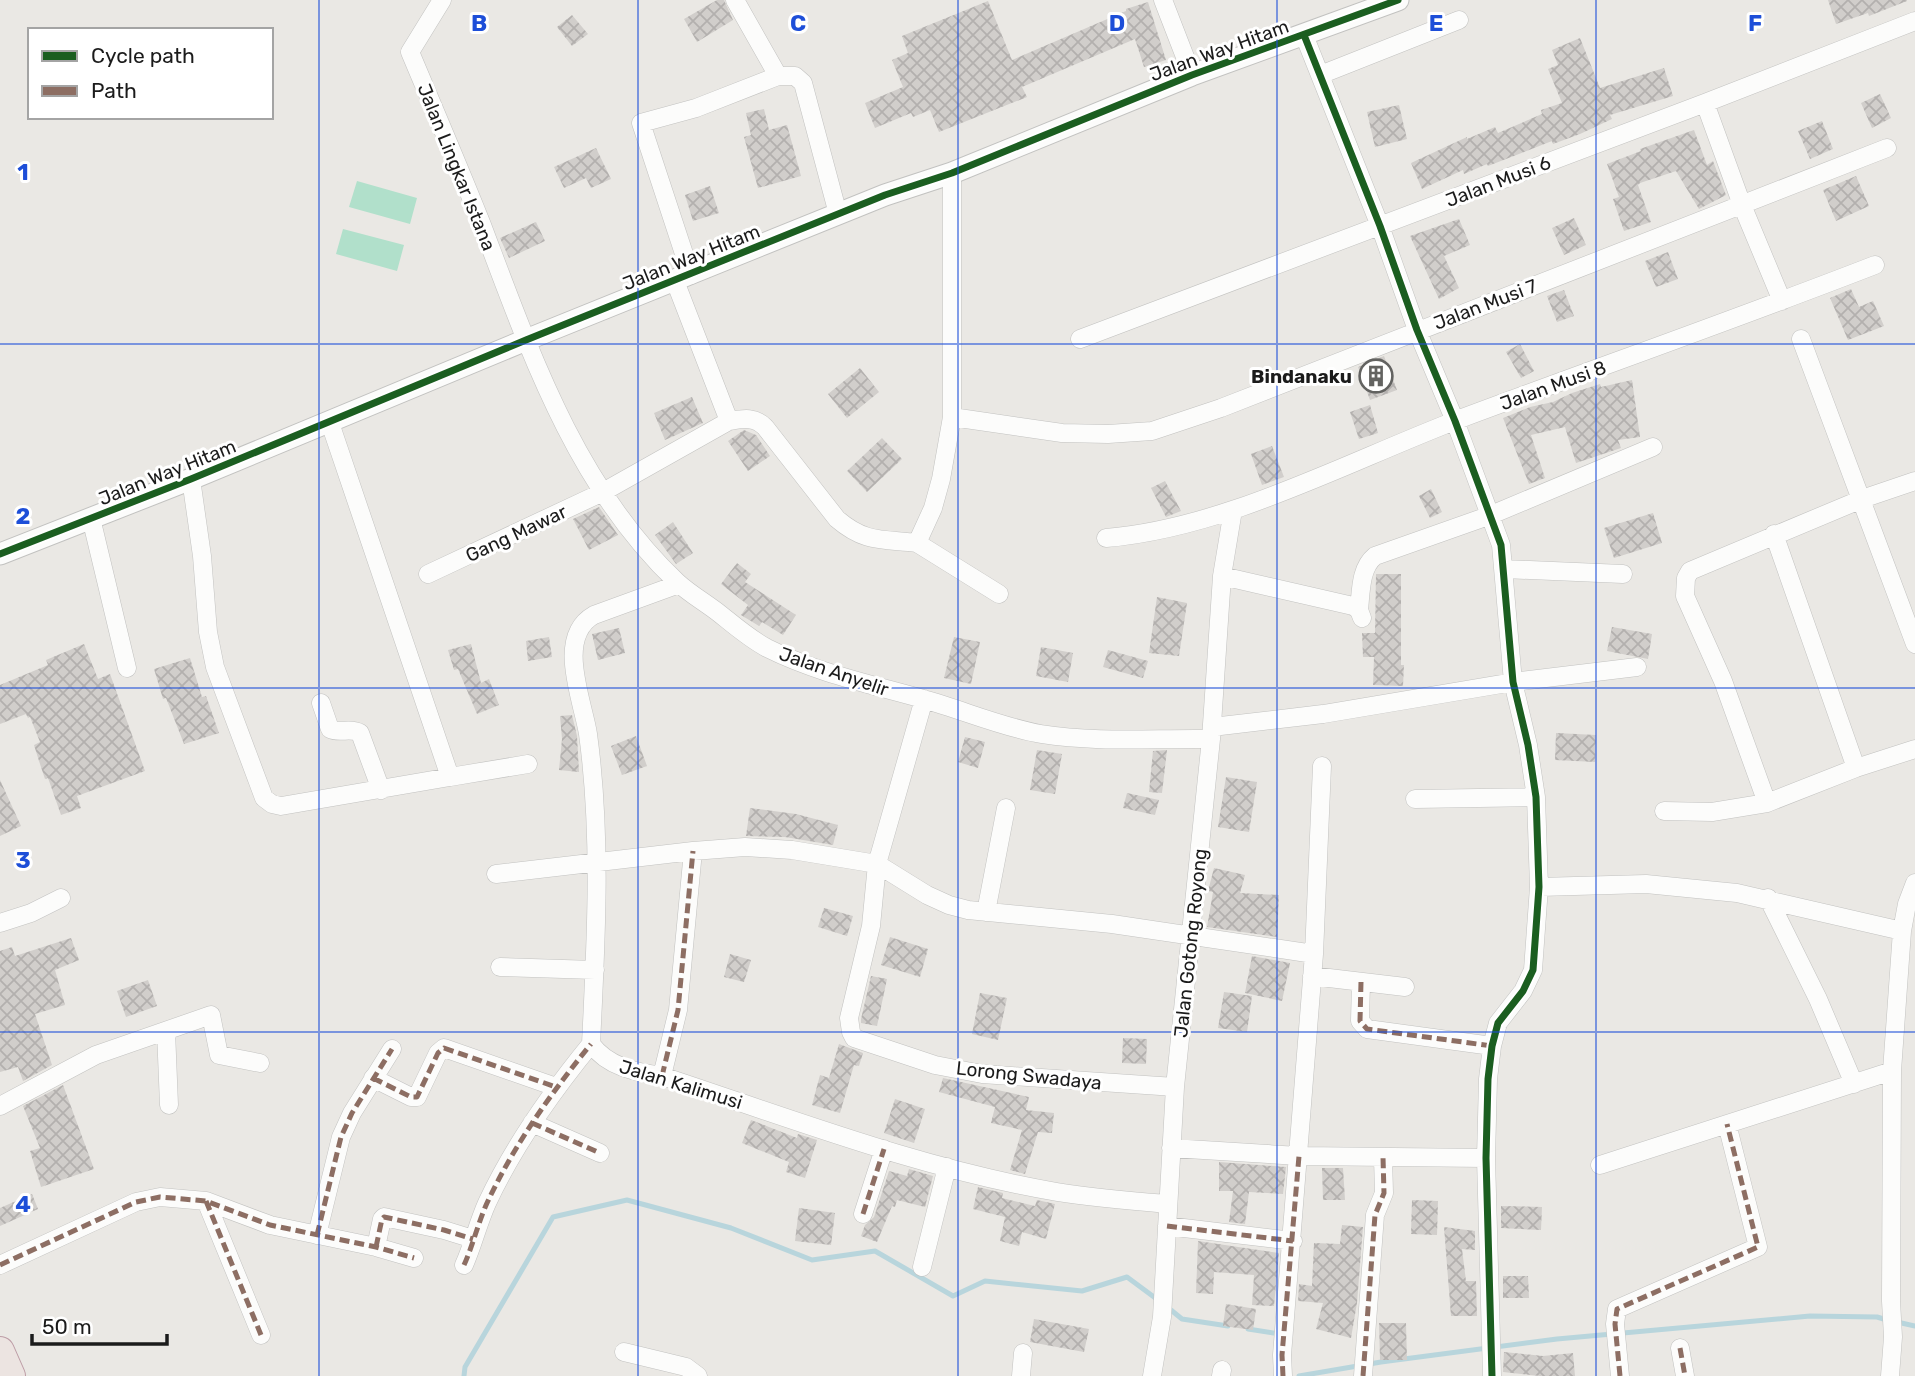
<svg xmlns="http://www.w3.org/2000/svg" width="1915" height="1376" font-family="Rubik,sans-serif">
	<defs>
		<pattern id="building-cross-hatch" width="8" height="8" patternUnits="userSpaceOnUse" patternTransform="scale(1.75)"><rect width="8" height="8" fill="#d1cecb"/><path d="M0 0l8 8M0 8l8-8" fill="none" stroke="#b3b0ae"/></pattern>
	</defs>
	<rect width="100%" height="100%" fill="#eae8e4"/>
	<path fill="#b1e0cb" d="M357,181L417,198L410,224L349,207Z
		M343,229L404,245L397,271L336,254Z"/>
	<g fill="none" stroke-linecap="round" stroke-linejoin="round">
		<path stroke="#b8d5dc" stroke-width="5" d="M1166,1306L1182,1319L1228,1326
			M1897,1322L1915,1326
			M1248,1329L1280,1334
			M464,1376L465,1367L553,1217L627,1200L731,1228L812,1260L875,1251L953,1296L985,1281L1082,1291L1127,1277L1158,1300
			M1299,1376L1381,1362L1557,1339L1810,1316L1877,1317L1887,1320"/>
	</g>
	<path fill="url(#building-cross-hatch)" d="M717,0H724L733,20L697,42L684,19Z
		M1828,0H1907V1L1869,16L1868,13L1836,24Z
		M988,1L1012,60L1126,11V9L1148,2L1166,60L1144,67L1135,39L1022,87L1027,97L939,132L930,110L913,117L911,113L875,128L865,103L903,87L892,60L908,53L902,36Z
		M572,15L588,34L572,46L557,27Z
		M1580,38L1600,88L1664,68L1673,96L1610,115L1612,119L1580,134L1553,144L1552,141L1488,166L1487,164L1464,174L1463,170L1422,189L1411,163L1467,137V139L1495,127L1498,133L1542,114L1541,110L1562,103L1548,69L1558,65L1552,50Z
		M1880,94L1891,118L1872,128L1861,103Z
		M1399,105L1407,139L1375,147L1367,112Z
		M764,109L769,130L787,125L801,176L758,188L744,137L751,135L746,113Z
		M1822,121L1833,149L1810,159L1798,131Z
		M1694,130L1707,165L1713,161L1726,195L1699,209L1676,171L1640,183L1638,185L1651,222L1624,231L1613,199L1619,197L1607,164L1641,151L1640,149Z
		M596,148L611,179L591,188L586,178L564,188L554,167Z
		M1856,176L1869,206L1836,221L1823,190Z
		M710,186L719,213L693,221L685,195Z
		M1574,218L1586,245L1564,255L1552,228Z
		M1459,219L1470,245L1444,256L1459,288L1439,299L1410,236Z
		M536,222L545,241L509,258L500,238Z
		M1668,252L1678,279L1656,287L1645,261Z
		M1851,289L1859,307L1873,301L1884,326L1848,340L1830,298Z
		M1564,290L1574,316L1557,322L1547,296Z
		M1520,344L1534,371L1521,378L1506,352Z
		M1384,356L1397,390L1370,400L1358,367Z
		M860,368L879,392L847,418L828,394Z
		M1632,380L1640,437L1618,440L1621,448L1576,463L1565,427L1531,435L1545,478L1529,484L1503,418L1530,407L1553,402L1572,393L1600,384L1601,387Z
		M692,397L703,423L665,440L654,413Z
		M1370,405L1378,433L1359,439L1350,412Z
		M744,430L756,435L770,456L748,471L728,441Z
		M882,438L902,459L867,492L847,471Z
		M1272,446L1284,477L1262,485L1251,454Z
		M1165,481L1181,511L1166,517L1151,488Z
		M1431,489L1442,512L1430,518L1419,496Z
		M599,507L618,535L589,550L573,519Z
		M1653,513L1662,543L1614,558L1604,528Z
		M673,522L693,553L676,564L655,535Z
		M737,563L751,574L745,582L796,615L783,635L762,622L759,626L741,615L748,605L721,584Z
		M1376,574H1401V665H1404L1403,686L1373,685L1374,657H1363L1362,633H1375Z
		M1157,597L1187,603L1179,656L1149,653Z
		M1612,627L1652,634L1648,659L1607,651Z
		M619,628L625,653L598,660L592,634Z
		M549,637L552,657L528,661L526,641Z
		M954,637L980,642L971,684L944,678Z
		M84,644L98,679L110,674L145,771L77,796L81,808L61,815L48,778L45,779L39,761L34,745L40,742L30,717L28,718L26,714L0,724V685L48,665L46,660Z
		M471,644L481,683L489,679L499,705L477,714L458,669L454,670L448,650Z
		M1041,647L1073,653L1068,682L1036,676Z
		M1108,650L1148,661L1143,678L1103,667Z
		M190,658L202,697L206,696L219,733L184,744L166,698L163,699L154,669Z
		M572,715L577,736L579,772L559,770L562,739L560,716Z
		M1556,733L1596,735L1595,762L1555,760Z
		M636,736L647,766L622,775L611,746Z
		M965,737L985,742L978,768L958,762Z
		M1037,750L1062,754L1055,794L1030,790Z
		M1167,750L1162,793L1149,792L1153,751Z
		M1226,777L1257,782L1249,832L1218,827Z
		M0,780L21,826L0,836Z
		M1127,793L1159,800L1155,815L1123,808Z
		M750,808L796,814L838,825L833,845L785,837L746,836Z
		M1214,868L1245,875L1240,893L1279,895L1277,937L1207,927L1213,892L1208,891Z
		M824,908L853,916L847,936L818,927Z
		M890,937L928,949L920,977L881,965Z
		M71,938L79,960L55,970L65,1005L35,1014L52,1065L23,1081L18,1067L0,1072V951L12,947L15,956Z
		M730,954L751,960L744,982L724,977Z
		M1252,956L1290,963L1282,1001L1245,993Z
		M871,976L887,979L877,1026L861,1023V1019Z
		M148,980L157,1006L126,1017L117,991Z
		M1224,992L1252,996L1247,1032L1218,1028Z
		M980,993L1007,998L998,1040L972,1034Z
		M1123,1038L1147,1039L1146,1064L1122,1063Z
		M839,1044L863,1053L859,1066L854,1065L840,1113L812,1105L820,1075L829,1078Z
		M943,1078L1029,1097L1026,1110L1054,1113L1052,1133L1038,1132L1025,1174L1010,1170L1022,1130L991,1123L995,1107L939,1092Z
		M63,1085L94,1169L41,1187L30,1151L40,1148L23,1106Z
		M895,1099L925,1109L914,1143L884,1133Z
		M751,1120L797,1138L798,1134L817,1140L805,1178L786,1172L789,1162L742,1143Z
		M1219,1162L1286,1167L1283,1194L1249,1192L1245,1224L1229,1222L1233,1191H1219Z
		M1322,1168H1343L1345,1200H1323Z
		M909,1169L933,1176L925,1207L897,1200L895,1207L892,1206L877,1242L861,1236L865,1225L874,1217L889,1171L907,1176Z
		M978,1187L1003,1193L1002,1198L1035,1206L1037,1200L1055,1204L1046,1239L1022,1232L1019,1246L1000,1241L1005,1217L973,1209Z
		M32,1194L38,1209L0,1226V1208Z
		M1412,1200L1438,1201L1437,1235L1411,1234Z
		M1501,1206L1542,1207L1541,1230L1501,1228Z
		M799,1208L835,1213L831,1245L795,1241Z
		M1342,1225L1363,1227L1357,1303L1351,1338L1316,1329L1323,1303L1298,1301L1299,1284L1312,1286L1314,1243L1340,1244Z
		M1444,1227L1475,1231V1250L1462,1249L1466,1281H1476L1477,1316H1451Z
		M1198,1241L1279,1253L1274,1306L1252,1305L1254,1275L1214,1272L1213,1294L1196,1293Z
		M1503,1276H1528L1529,1298H1503Z
		M1226,1304L1256,1309L1253,1330L1223,1326Z
		M1034,1319L1089,1329L1084,1352L1030,1342Z
		M1379,1323H1406L1407,1360H1380Z
		M1504,1352L1543,1356L1573,1353L1575,1376H1540L1503,1372Z"/>
	<g fill="none" stroke-linecap="round" stroke-linejoin="round">
		<defs>
			<path id="minor" d="M442,0L410,52C434,109 459,167 482,225C530,352 576,487 677,582C690,594 706,603 720,614C735,626 750,639 767,648C817,673 870,684 923,699C963,710 1001,727 1041,734C1096,743 1156,738 1211,739
				M735,0L778,76H795L803,83L838,214
				M1163,0L1192,75
				M1304,35L1380,226L1417,330L1455,421L1501,545L1513,682L1528,745L1536,797L1539,887L1533,970L1523,991L1498,1023L1492,1046L1488,1079L1486,1158L1492,1376
				M1320,75L1459,20
				M1705,103L1742,205L1782,301
				M691,275L641,123L696,108L778,76
				M675,281L729,421
				M1080,339L1705,103L1915,21
				M1801,339L1915,644
				M952,417L1062,433L1108,434L1152,431L1221,408L1887,148
				M191,479L202,556L208,632L215,667L264,798L272,804L281,806L450,777L330,423
				M91,518L127,668
				M1774,534L1856,768
				M1106,538C1225,528 1345,463 1457,420C1596,368 1736,319 1875,265
				M917,543L999,594
				M1504,569L1623,574
				M428,574L603,492L729,421C742,419 754,416 765,427L837,519C865,543 882,539 917,543L933,508L941,479L952,417V173
				M1222,576L1353,606L1359,610L1362,618
				M679,584L594,615C555,637 583,701 588,734C602,837 596,941 591,1044C608,1067 635,1072 662,1076C792,1119 922,1169 1057,1192C1094,1198 1131,1201 1168,1204
				M1359,610C1361,592 1360,568 1375,556L1491,515L1653,447
				M924,699L877,864L871,926L849,1018L851,1032L854,1038L935,1065L982,1074L1175,1087
				M321,703L330,729C340,734 350,727 360,733L381,790
				M1212,727L1323,714L1513,682L1637,667
				M450,777L528,764
				M1415,799L1536,797
				M1767,803L1723,681L1685,596L1686,578L1690,571L1862,499L1915,481
				M1664,811L1712,812L1767,803L1856,768L1915,749
				M496,874L693,851L745,847L792,850L877,864L927,895L949,905L968,910L1112,924L1314,954
				M1539,887L1646,884L1737,893L1902,931
				M1768,898L1818,999L1854,1084
				M986,912L1006,808
				M0,923L31,913L61,898
				M500,967L595,970
				M1312,976L1405,987
				M1361,982L1360,1021L1367,1029L1492,1046
				M166,1031L169,1105
				M662,1076L678,1010L693,851
				M373,1078L411,1097H417L438,1053L444,1048L556,1087
				M0,1106L96,1055L211,1015L219,1055L260,1063
				M532,1123L600,1153
				M1171,1148L1299,1156L1486,1158
				M1600,1165L1892,1071
				M206,1201L261,1335
				M863,1214L884,1149
				M1167,1226L1293,1241
				M317,1235L341,1137L352,1113L392,1049
				M376,1247L382,1219L384,1217L444,1230L473,1239
				M0,1265L136,1202L160,1197L206,1201L270,1225L376,1247L414,1258
				M464,1265C473,1245 478,1223 487,1203C514,1145 551,1093 591,1044
				M922,1267L947,1167
				M1680,1348L1685,1376
				M624,1352L686,1367L698,1376
				M1021,1376L1023,1353
				M1152,1376L1162,1317L1175,1087L1211,739L1222,576L1233,510
				M1221,1376L1222,1370
				M1283,1376L1282,1355L1314,954L1322,766
				M1363,1376L1375,1215L1384,1193L1383,1157
				M1620,1376L1615,1324L1617,1309L1758,1247L1727,1124
				M1890,1376L1893,1337L1891,1301L1892,1071L1902,931L1907,904L1915,883"/>
			<path id="tertiary" d="M0,554L191,479L526,340L885,195L952,173L1192,75L1398,0"/>
			<path id="trunk" d="M0,1351L11,1376"/>
		</defs>
		<use href="#minor" stroke="#c2c2c0" stroke-width="19"/>
		<use href="#tertiary" stroke="#c2c2c0" stroke-width="23"/>
		<use href="#trunk" stroke="#bd9da6" stroke-width="30"/>
		<use href="#minor" stroke="#fcfcfb" stroke-width="18"/>
		<use href="#tertiary" stroke="#fcfcfb" stroke-width="21"/>
		<use href="#trunk" stroke="#ece4e1" stroke-width="28"/>
		<path stroke="#8d6e63" stroke-width="5" stroke-dasharray="10 5" stroke-linecap="butt" d="M1361,982L1360,1021L1367,1029L1492,1046
			M662,1076L678,1010L693,851
			M373,1078L411,1097H417L438,1053L444,1048L556,1087
			M532,1123L600,1153
			M206,1201L261,1335
			M863,1214L884,1149
			M1167,1226L1293,1241
			M317,1235L341,1137L352,1113L392,1049
			M376,1247L382,1219L384,1217L444,1230L473,1239
			M0,1265L136,1202L160,1197L206,1201L270,1225L376,1247L414,1258
			M464,1265C473,1245 478,1223 487,1203C514,1145 551,1093 591,1044
			M1680,1348L1685,1376
			M1283,1376L1282,1355L1299,1156
			M1363,1376L1375,1215L1384,1193L1383,1157
			M1620,1376L1615,1324L1617,1309L1758,1247L1727,1124"/>
		<defs>
			<path id="cycleway" d="M1304,35L1380,226L1417,330L1455,421L1501,545L1513,682L1528,745L1536,797L1539,887L1533,970L1523,991L1498,1023L1492,1046L1488,1079L1486,1158L1492,1376
				M0,554L191,479L526,340L885,195L952,173L1192,75L1398,0"/>
		</defs>
		<use href="#cycleway" stroke="#fff" stroke-width="11"/>
		<use href="#cycleway" stroke="#1b5e20" stroke-width="7"/>
	</g>
	<path fill="none" stroke="#1d4ed8" stroke-width="2" stroke-opacity="0.55" d="M319,0V1376M638,0V1376M958,0V1376M1277,0V1376M1596,0V1376M0,344H1915M0,688H1915M0,1032H1915"/>
	<defs>
		<symbol id="building-ring" viewBox="-11 -11 22 22"><circle r="9.5" fill="#fff" stroke="#636361" stroke-width="1.5"/><path d="M-4-6H4V6H1V3H-1V6H-4ZM-2.5-4.3h1.7v1.8h-1.7ZM.8-4.3h1.7v1.8H.8ZM-2.5-1h1.7V.8h-1.7ZM.8-1h1.7V.8H.8Z" fill="#636361"/></symbol>
	</defs>
	<g fill-rule="evenodd">
		<use href="#building-ring" x="1357" y="357" width="38" height="38"/>
	</g>
	<g text-anchor="middle" stroke-width="6" stroke-linejoin="round" paint-order="stroke">
		<g font-size="19" fill="#1b1b1b" stroke="#fff">
			<text transform="translate(1219 50) rotate(-20)" y="7">Jalan Way Hitam</text>
			<text transform="translate(457 167) rotate(68)" y="7">Jalan Lingkar Istana</text>
			<text transform="translate(1498 181) rotate(-21)" y="7">Jalan Musi 6</text>
			<text transform="translate(691 257) rotate(-22)" y="7">Jalan Way Hitam</text>
			<text transform="translate(1485 304) rotate(-21)" y="7">Jalan Musi 7</text>
			<text transform="translate(1553 385) rotate(-20)" y="7">Jalan Musi 8</text>
			<text transform="translate(167 472) rotate(-22)" y="7">Jalan Way Hitam</text>
			<text transform="translate(516 533) rotate(-25)" y="7">Gang Mawar</text>
			<text transform="translate(834 671) rotate(19)" y="7">Jalan Anyelir</text>
			<text transform="translate(1190 943) rotate(-84)" y="7">Jalan Gotong Royong</text>
			<text transform="translate(1029 1075) rotate(6)" y="7">Lorong Swadaya</text>
			<text transform="translate(681 1084) rotate(17)" y="7">Jalan Kalimusi</text>
		</g>
		<g font-size="19" font-weight="bold" fill="#1b1b1b" stroke="#fff" text-anchor="end">
			<text x="1352" y="383">Bindanaku</text>
		</g>
	</g>
	<g font-size="23" text-anchor="middle" font-weight="bold" fill="#1d4ed8" stroke="#fff" stroke-width="6" stroke-linejoin="round" paint-order="stroke">
		<text x="479" y="31">B</text>
		<text x="798" y="31">C</text>
		<text x="1117" y="31">D</text>
		<text x="1436" y="31">E</text>
		<text x="1755" y="31">F</text>
		<text x="23" y="180">1</text>
		<text x="23" y="524">2</text>
		<text x="23" y="868">3</text>
		<text x="23" y="1212">4</text>
	</g>
	<rect x="28" y="28" width="245" height="91" fill="#ffffff" stroke="#a4a4a4" stroke-width="2"/>
	<rect x="42" y="51" width="35" height="10" fill="#1b5e20" stroke="#a4a4a4" stroke-width="2"/>
	<text x="91" y="63" font-size="21" fill="#1b1b1b">Cycle path</text>
	<rect x="42" y="86" width="35" height="10" fill="#8d6e63" stroke="#a4a4a4" stroke-width="2"/>
	<text x="91" y="98" font-size="21" fill="#1b1b1b">Path</text>
	<path d="M32 1334v10h135v-10" fill="none" stroke="#1b1b1b" stroke-width="3.5"/>
	<text x="42" y="1334" font-size="21" fill="#1b1b1b" stroke="#ffffff" stroke-width="5" paint-order="stroke">50 m</text>
</svg>
